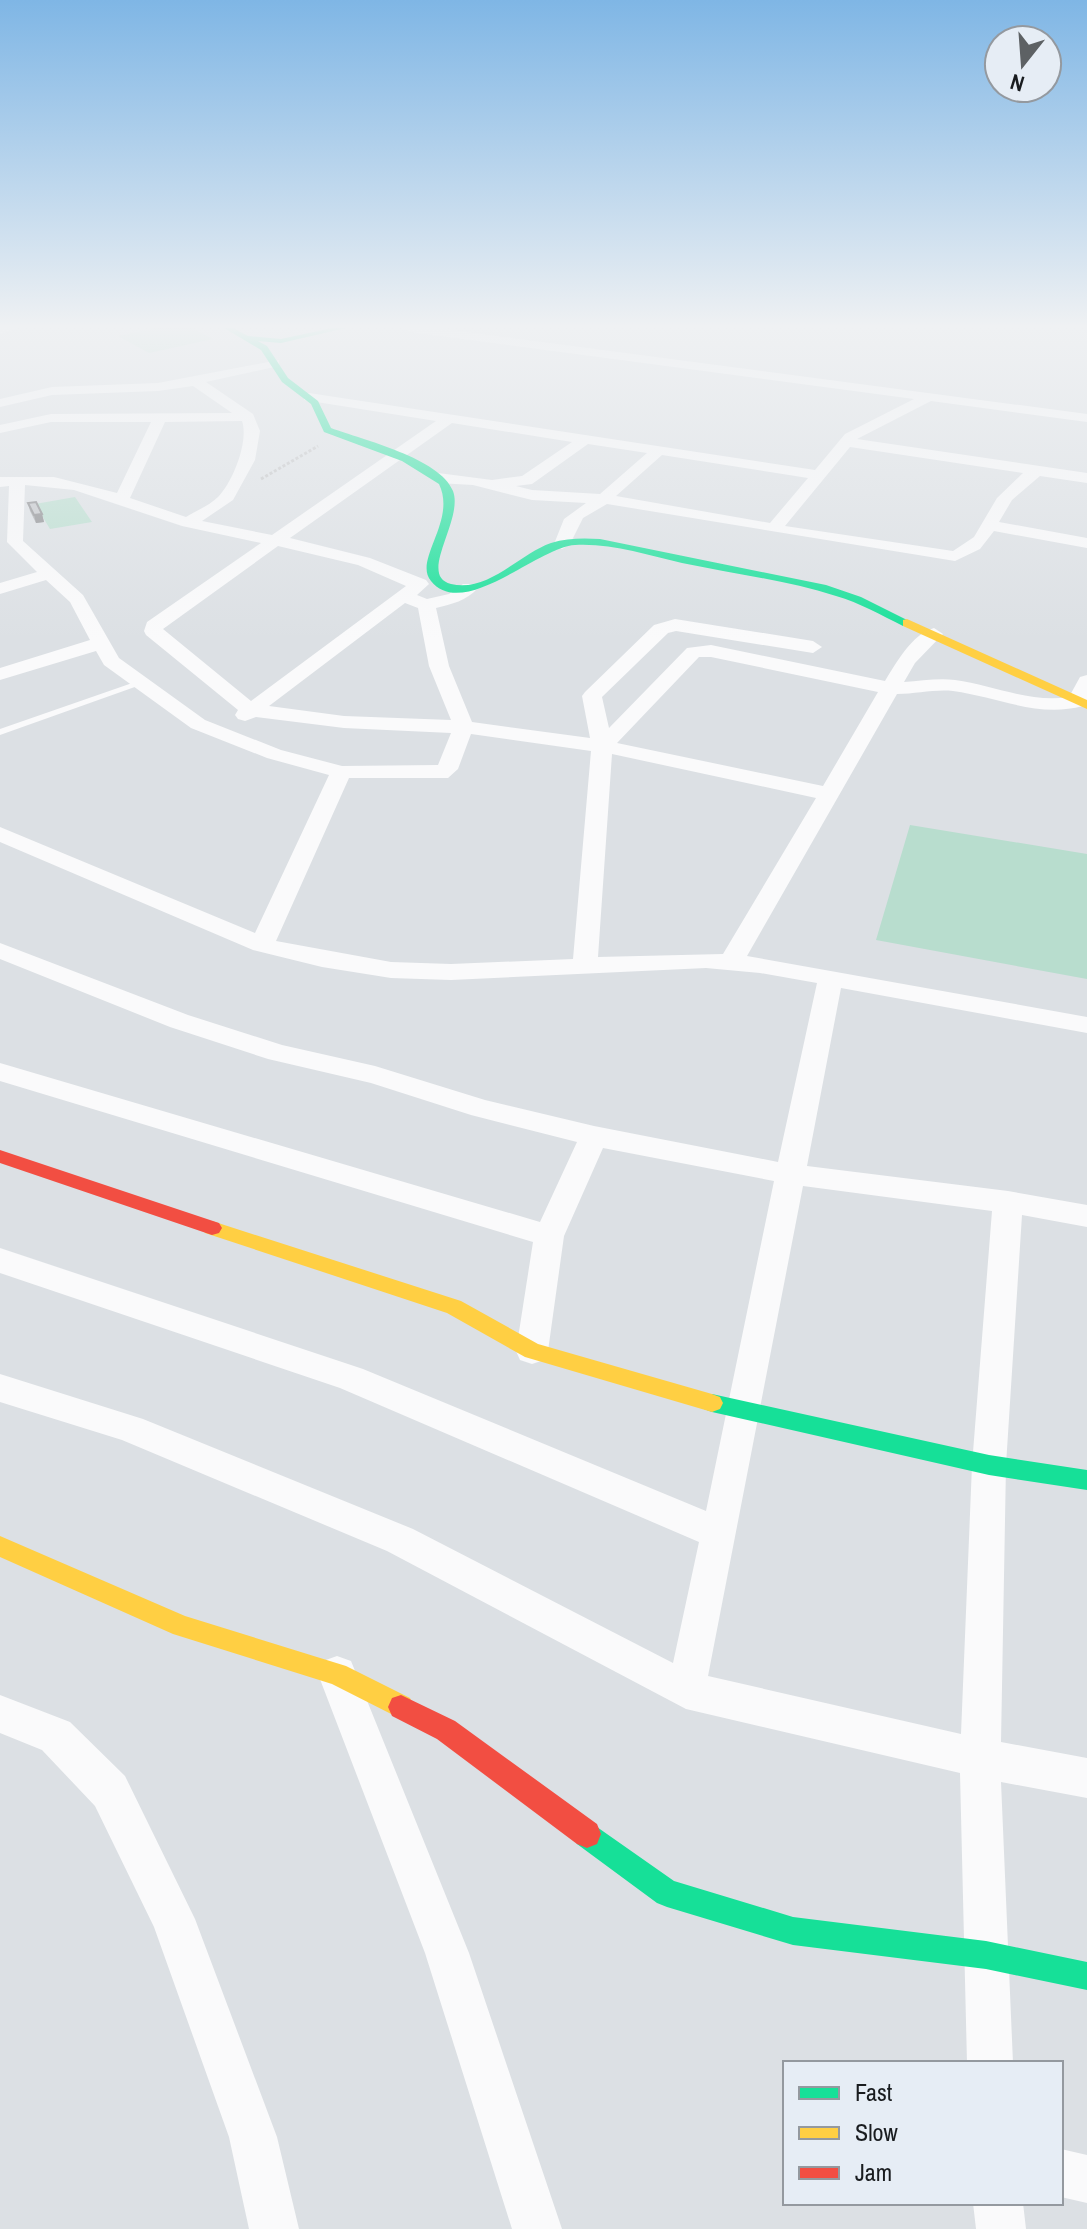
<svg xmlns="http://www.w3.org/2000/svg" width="1087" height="2229" font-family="'Archivo Narrow',sans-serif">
	<rect width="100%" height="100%" fill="#dce0e4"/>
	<path fill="#b8ddce" d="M156,328H191L213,339L149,353L118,336Z
		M75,497L92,522L50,529L35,504Z
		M910,825L1087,854V979L876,940Z"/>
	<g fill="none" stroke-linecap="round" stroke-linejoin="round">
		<path stroke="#bfc0c2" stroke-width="3" stroke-dasharray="3 2" stroke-linecap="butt" d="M261,479L318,446"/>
		<path fill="#fafafb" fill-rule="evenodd" d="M138,681L146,683L0,735V729Z"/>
		<path fill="#fafafb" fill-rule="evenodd" d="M0,328H17L0,334Z
			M404,328H436L1087,414V422L931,401L857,439L1087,473V483L1040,476L1012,500L999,522L1087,538V548L994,531L980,549L955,561L607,504L583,518L570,544L562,549L554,544L564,519L586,503L532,500L473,485L438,483L430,478L438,473L492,480L522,476L572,442L452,423L290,538L370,558L426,580L429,584L417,595L427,599L449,594L463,584H475L478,588C466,601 452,604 436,608L449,666L472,722L590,738L582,696L585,692L654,625L675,619L813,641L822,647L813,653L676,631L668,633L602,697L609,728L687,648L711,645L885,681C896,663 912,634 934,628L943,634L915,663L904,682C921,681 938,678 955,680C993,685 1029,703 1069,697L1080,677L1087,675V700L1083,706C1037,718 998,697 953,691C935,689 916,694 897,694L747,956L1087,1017V1033L841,988L807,1166L1008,1191L1087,1205V1227L1022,1215L1006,1465L1001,1742L1087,1758V1798L1001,1782L1013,2063H967L960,1773L686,1709L387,1551L122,1440L0,1402V1374L143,1419L413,1529L673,1663L699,1542L340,1388L0,1273V1248L363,1369L706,1511L774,1181L603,1148L564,1236L548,1351L544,1360L532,1364L520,1360L516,1351L533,1242L0,1081V1063L540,1222L577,1142L471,1115L371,1083L268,1059L170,1027L0,959V943L188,1015L282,1045L375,1066L485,1100L594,1126L778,1162L817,983L760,973L706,968L451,980L391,978L322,967L253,950L0,842V827L255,933L329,775L267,758L191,728L104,665L96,651L0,680V668L90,640L70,602L46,580L0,594V583L37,572L7,542L9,486L0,487V477H54L117,493L151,422H51L0,433V425L51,414L232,413L193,386L158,391L52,395L0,407V399L52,387L158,383L279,360V366L206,382L253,414L260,431L255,460L233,500L202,521L272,535L436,421L304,400V394L309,393L815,470L845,434L914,399L410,332ZM242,421C249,441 233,482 218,497C210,505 196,511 186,517L130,498L165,422ZM588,444L647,453L600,494L532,490L516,486L532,484ZM850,447L1023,473L997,498L974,537L953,551L785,526ZM662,455L808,478L770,523L616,496ZM25,485L74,490L182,526L261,543L147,622L144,631L146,635L238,710L235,715L238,719L245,721L256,717L344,728L451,733L438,765L342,766L281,750L205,720L119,658L83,595L23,541ZM278,546L358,565L406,586L251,701L163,629ZM405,603L418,608L429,666L451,720L344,716L269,706ZM699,657H711L878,692L823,786L617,743ZM471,734L591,751L573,959L451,964L391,962L276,941L349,778H448L458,769ZM612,754L816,798L723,954L598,957ZM803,1186L992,1211L972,1465L961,1734L708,1676Z
			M337,1656L351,1661L469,1953L562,2229H512L425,1953L318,1674L323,1661Z
			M0,1695L70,1722L125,1776L195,1919L277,2137L299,2229H249L229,2137L154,1927L95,1806L42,1750L0,1733Z
			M1061,2149L1087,2155V2203L1061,2197Z
			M973,2203H1023L1026,2229H976Z"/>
		<path fill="#16e098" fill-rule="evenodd" d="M224,328H233L248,336L281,339L332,328H346L281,343L258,341L267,346L288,378L318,401L331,428C363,440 440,458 453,491C464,520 417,576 451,584C488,593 519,554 551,543C567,538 583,538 600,539L826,585L861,597L913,623L903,626C881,615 860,603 836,596C786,580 734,574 682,563C647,555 611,543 575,545C538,547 463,621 431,581C413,560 457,521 439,484L402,461L324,432L311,404L282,382L261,350Z
			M712,1394L989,1455L1087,1470V1490L989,1475L712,1412L704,1409L701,1403L704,1397Z
			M587,1820L674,1881L793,1917L986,1941L1087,1962V1990L986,1969L793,1945L667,1907L657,1903L577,1844L573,1834L577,1824Z"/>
		<path fill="#ffcf43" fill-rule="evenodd" d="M907,619L1087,700V709L903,626V620Z
			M212,1221L461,1301L538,1344L712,1394L720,1397L723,1403L720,1409L712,1412L525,1357L447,1313L205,1233L202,1228L205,1223Z
			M0,1536L185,1616L346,1666L410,1698L414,1707L410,1716L401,1719L332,1684L173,1634L0,1557Z"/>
		<path fill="#f24e42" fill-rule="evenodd" d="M0,1150L219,1223L222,1228L219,1233L212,1235L0,1163Z
			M401,1695L455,1721L597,1824L601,1834L597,1844L587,1848L577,1844L437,1739L392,1716L388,1707L392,1698Z"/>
	</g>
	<path fill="#a7a9ac" d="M28,503L42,514L44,522L36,523L30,511Z"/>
	<path fill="#88898c" d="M42,514L44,522L36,523L34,515Z"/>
	<path fill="#c2c4c8" stroke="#88898c" stroke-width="2" d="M36,502L42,514L34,515L28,503Z"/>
	<linearGradient id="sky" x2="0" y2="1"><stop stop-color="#7fb6e5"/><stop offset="0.51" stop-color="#eff1f3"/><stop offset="1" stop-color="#eff1f3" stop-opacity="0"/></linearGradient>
	<rect width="1087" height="640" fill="url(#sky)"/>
	<rect x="783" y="2061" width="280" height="144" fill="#e6edf5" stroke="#94999f" stroke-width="2"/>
	<rect x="799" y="2087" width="40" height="12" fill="#16e098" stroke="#94999f" stroke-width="2"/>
	<text x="855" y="2101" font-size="24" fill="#191c1f">Fast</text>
	<rect x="799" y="2127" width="40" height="12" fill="#ffcf43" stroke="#94999f" stroke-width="2"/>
	<text x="855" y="2141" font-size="24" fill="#191c1f">Slow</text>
	<rect x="799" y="2167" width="40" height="12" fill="#f24e42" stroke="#94999f" stroke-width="2"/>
	<text x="855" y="2181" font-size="24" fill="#191c1f">Jam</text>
	<g transform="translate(1023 64) rotate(197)"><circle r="38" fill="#e6edf5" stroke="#94999f" stroke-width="2"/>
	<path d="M0-6L14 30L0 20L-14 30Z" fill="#5d6164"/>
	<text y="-12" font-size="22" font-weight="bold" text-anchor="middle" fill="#191c1f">N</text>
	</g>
</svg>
